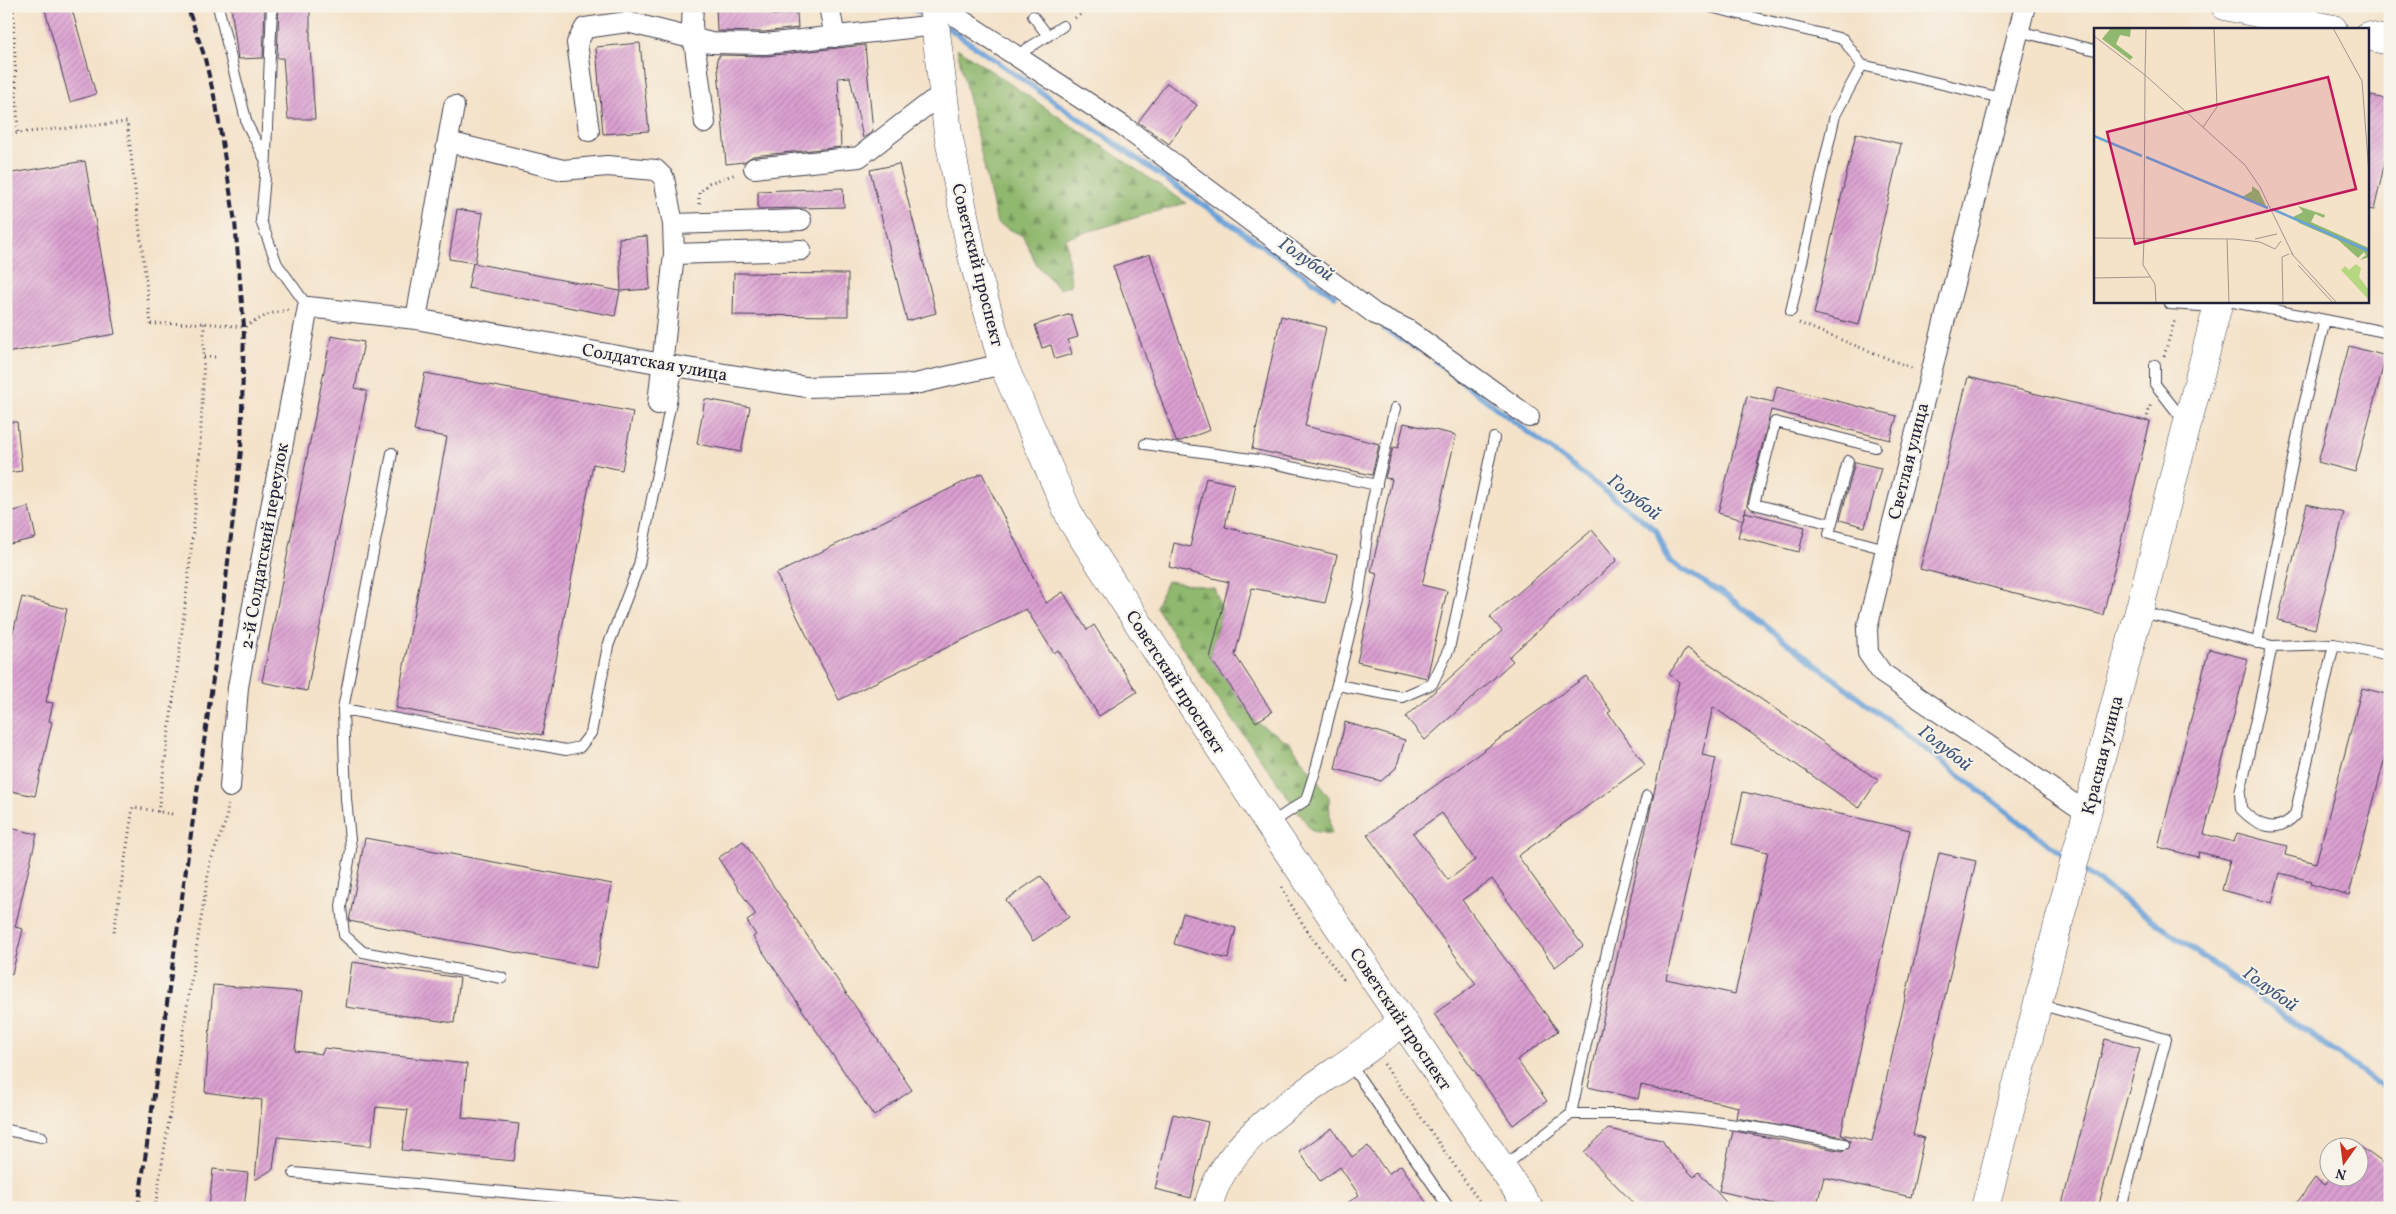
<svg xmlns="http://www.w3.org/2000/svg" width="2396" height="1214" font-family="Vollkorn,serif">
	<defs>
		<pattern id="forest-firs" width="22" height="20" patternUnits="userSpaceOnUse" patternTransform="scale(1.25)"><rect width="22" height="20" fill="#90b86e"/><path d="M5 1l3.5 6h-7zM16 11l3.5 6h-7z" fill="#75955c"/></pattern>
		<pattern id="building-hatch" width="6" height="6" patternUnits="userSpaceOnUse" patternTransform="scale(1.25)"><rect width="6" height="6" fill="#dca0d2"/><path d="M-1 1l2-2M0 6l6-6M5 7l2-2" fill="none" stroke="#b282ac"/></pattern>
	</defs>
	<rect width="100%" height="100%" fill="#f7f3e8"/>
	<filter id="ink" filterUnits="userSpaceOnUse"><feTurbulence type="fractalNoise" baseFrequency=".02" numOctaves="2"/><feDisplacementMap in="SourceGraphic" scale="10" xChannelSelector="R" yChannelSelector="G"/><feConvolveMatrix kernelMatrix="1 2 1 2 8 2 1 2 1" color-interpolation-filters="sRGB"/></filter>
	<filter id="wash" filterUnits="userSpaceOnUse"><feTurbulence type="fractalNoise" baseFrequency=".0096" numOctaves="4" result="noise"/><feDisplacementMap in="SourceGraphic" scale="20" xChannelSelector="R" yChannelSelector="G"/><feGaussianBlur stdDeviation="1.12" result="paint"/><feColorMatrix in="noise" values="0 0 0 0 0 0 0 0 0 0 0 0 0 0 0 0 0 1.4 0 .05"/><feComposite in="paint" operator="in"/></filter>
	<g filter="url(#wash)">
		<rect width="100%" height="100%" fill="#f4e2c9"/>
		<path fill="url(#forest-firs)" stroke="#596d54" d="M957,48L1186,203L1066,238L1071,285L1059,289L1037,265L1023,236L997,223Z
			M1167,581L1214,588L1222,610L1210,658L1256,722L1290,743L1329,797L1331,834L1312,831L1193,664L1156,607Z"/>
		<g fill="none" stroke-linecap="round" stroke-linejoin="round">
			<path stroke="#6aa1d8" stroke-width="5.5" d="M908,6L925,15
				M944,25L1335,296
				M1384,329L1419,350
				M1435,361L1656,530L1669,561L1727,596L2068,859
				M2080,868L2390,1092"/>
		</g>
		<g id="blocks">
			<path fill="url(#building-hatch)" fill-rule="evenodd" d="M44,6H71L96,94L70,102Z
				M231,6H265L263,58L238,59Z
				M279,6H310V46L315,119H288L283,58H277Z
				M716,6H759V9H772V15L797,13L798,28L764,32L717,31Z
				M640,43L649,131L603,134L596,47Z
				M865,45L873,132L863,138L850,77L838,78L841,147L753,156L744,162L726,164L717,58H719V55L766,56Z
				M1167,83L1197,105L1169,144L1138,122Z
				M2367,95L2390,100V140L2374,210L2367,209Z
				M1856,133L1901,144L1859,325L1814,314Z
				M85,161L115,334L6,353V174Z
				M899,164L936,313L907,321L870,170Z
				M843,188L844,207L758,209V191Z
				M457,209L483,213L475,263L449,259Z
				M647,236L650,289L621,291L619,238Z
				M1150,254L1210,430L1178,442L1176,441L1113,266Z
				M473,263L620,291L615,316L468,288Z
				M734,273L848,274V316L733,315Z
				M1071,314L1078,337L1068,340L1072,354L1055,359L1051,345L1042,348L1035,325Z
				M1281,316L1326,327L1305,426L1379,444L1372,475L1252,449Z
				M331,336L364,342L355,388L367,391L307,691L262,682Z
				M2349,346L2386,356L2355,472L2318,462Z
				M425,373L633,412L622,470L593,464L542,735L396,708L447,437L414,431Z
				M1968,377L2150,422L2103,615L1920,569Z
				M1777,386L1897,416L1890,440L1771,410L1743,520L1718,513L1747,396L1773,402Z
				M705,399L750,407L741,452L697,444Z
				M6,422H17L22,471L6,473Z
				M1404,423L1456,435L1422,585L1447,591L1427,678L1357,662L1377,574L1371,572L1392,479L1385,478L1393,447L1398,448Z
				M1855,462L1881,468L1865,527L1840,520Z
				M982,473L1046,603L1063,592L1087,630L1094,625L1137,692L1099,716L1058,650L1054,653L1026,609L839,700L776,574Z
				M1206,478L1234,484L1225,527L1337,555L1325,603L1252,588L1235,655L1272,712L1256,722L1210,658L1229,582L1169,567L1174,543L1190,547Z
				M2307,504L2344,513L2315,629L2278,620Z
				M29,507L36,538L6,545V513Z
				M1745,512L1805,527L1799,552L1738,537Z
				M1592,530L1617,560L1509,657L1513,661L1425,740L1406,717L1502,631L1490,617Z
				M22,597L67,609L46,702L53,703L49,721L52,722L35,796L6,790V660Z
				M1687,648L1878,780L1859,808L1713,707L1702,755L1716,758L1666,979L1735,994L1768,852L1732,844L1743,792L1910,830L1841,1134L1872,1141L1939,853L1976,861L1913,1135L1924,1138L1911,1197L1824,1177L1816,1208H1791L1719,1191L1733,1131L1843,1151L1849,1148L1850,1141L1845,1137L1736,1118L1738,1107L1641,1085L1638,1099L1588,1087L1679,682L1669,674Z
				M2209,649L2248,659L2204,834L2234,842L2237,833L2287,846L2285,855L2316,863L2362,688L2390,695V738L2349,895L2310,884L2311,881L2280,873L2272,903L2222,890L2230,860L2199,852L2198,857L2158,847Z
				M1586,676L1611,711L1608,713L1645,765L1518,856L1583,946L1555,967L1492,879L1462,900L1558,1031L1517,1060L1547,1101L1513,1125L1434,1014L1476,984L1367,835ZM1442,813L1475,860L1448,880L1413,833Z
				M1345,722L1405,740L1396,768L1381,781L1335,769Z
				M6,827L37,834L15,927L23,929L12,974L6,973Z
				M365,838L612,884L597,968L349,921Z
				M743,841L912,1090L874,1116L753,937L756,935L747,921L756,915L718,858Z
				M1041,876L1069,917L1033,941L1006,900Z
				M1183,913L1236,928L1228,959L1174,944Z
				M352,962L460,978L454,1023L346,1007Z
				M213,985L302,992L295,1051L322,1054L324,1048L467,1064L462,1118L519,1124L514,1161L402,1150L408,1110L376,1107L371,1146L277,1137L273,1169L255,1180L262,1100L205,1092Z
				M2105,1039L2140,1048L2128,1094L2098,1208H2061Z
				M1173,1114L1208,1122L1191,1198L1155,1189Z
				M1332,1128L1352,1157L1368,1146L1388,1174L1401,1165L1430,1208H1340L1359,1195L1340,1167L1320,1181L1299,1151Z
				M1608,1129L1662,1140L1670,1153L1694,1177L1699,1172L1731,1208H1638L1584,1152Z
				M2358,1145L2390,1168V1208H2293L2315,1178L2324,1185L2330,1176H2358Z
				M213,1169L248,1173L244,1208H209Z"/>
		</g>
	</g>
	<g filter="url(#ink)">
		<use href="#blocks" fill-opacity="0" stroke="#423f50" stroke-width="1"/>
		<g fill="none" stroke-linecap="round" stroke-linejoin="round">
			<defs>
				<path id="lane" d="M218,6L247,124L265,159
					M272,6L265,176L261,221L277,264L308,307
					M1706,6L1843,39L1862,65
					M1033,16L1048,36
					M2018,31L2095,50
					M1016,56L1063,26
					M2228,301L2325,320
					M2170,304L2216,307
					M1791,311L1835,115L1862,65L2001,98
					M2155,365V384L2184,421
					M1145,444L1258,460L1377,485
					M392,453L343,709L346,799L351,850L341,906L344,935L363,952L502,978
					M1848,461L1829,534L1886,549
					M1832,524L1754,504L1775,422L1875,447
					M2139,611L2272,646L2240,793L2241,809C2257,826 2277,835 2295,815L2334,644L2272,646
					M2257,643L2301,418L2325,320L2390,333
					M2334,644L2390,656
					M1337,685L1402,697L1432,684L1449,649L1494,438
					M343,709L566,750L580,747L591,733L608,646L639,565L678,366
					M1270,824L1306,800L1317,765L1358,599L1372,503L1395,408
					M2038,1004L2166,1039L2121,1208
					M1350,1064L1449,1208
					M1571,1114C1593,1007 1618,901 1647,796
					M6,1130L42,1137
					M1503,1167L1571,1114H1637L1700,1120L1766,1129L1844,1144
					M294,1173L680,1208"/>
				<path id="street" d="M693,6L692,25L705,123
					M829,6L835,37
					M940,6L1123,126L1375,314L1408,330L1529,417
					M2025,6L1886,549L1867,629L1868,653L1882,673L2087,813
					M589,131L577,43L585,28L627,22L711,43L765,44L936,25
					M448,142L563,170L607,166L656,170L664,178L673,224L674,254L658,404
					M754,168L859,157L932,101H943
					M673,224L801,220
					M674,254L801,250
					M416,319L454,106
					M230,787L238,687L308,307L416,319L662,364L806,387L915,384L1003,364"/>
				<path id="secondary" d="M2306,6L2299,22L2333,29
					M2367,36L2390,41
					M1208,1208C1226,1123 1341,1078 1401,1022"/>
				<path id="primary" d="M933,6L948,133L972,256L1003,364L1072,521L1269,824L1529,1208
					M2225,6L2299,22L2296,29
					M1985,1208L2219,301"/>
			</defs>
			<use href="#lane" stroke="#423f50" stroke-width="12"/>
			<use href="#street" stroke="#423f50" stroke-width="22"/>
			<use href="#secondary" stroke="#423f50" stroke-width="29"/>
			<use href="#primary" stroke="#423f50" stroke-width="29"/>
			<path stroke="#423f50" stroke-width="3" stroke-dasharray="1 4" stroke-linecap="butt" d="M13,6L18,133L127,122L151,324L204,323L244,327L269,314L288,310
				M1075,18L1093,6
				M6,136L18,133
				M699,204V193L709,183L736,174
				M1799,323L1914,369
				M2164,356L2175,319
				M204,357H219
				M2146,421L2151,403
				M158,812C180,649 204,487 204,323
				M1282,887C1298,921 1321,950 1344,980
				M114,932L133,807L172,814
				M1384,1064L1484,1208
				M155,1208L210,862L226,821L228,805"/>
			<use href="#lane" stroke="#fff" stroke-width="10"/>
			<use href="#street" stroke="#fff" stroke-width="20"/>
			<use href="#secondary" stroke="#fff" stroke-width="28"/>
			<use href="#primary" stroke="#fff" stroke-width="28"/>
			<path stroke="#22223b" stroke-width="4" stroke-dasharray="8 4" stroke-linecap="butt" d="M138,1208L221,622L241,450L244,327L235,222L216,104L204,55L187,6"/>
		</g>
	</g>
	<g text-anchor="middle" stroke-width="4" stroke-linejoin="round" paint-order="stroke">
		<g font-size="18" fill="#22223b" stroke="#f7f3e8">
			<text transform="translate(978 265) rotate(76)" y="6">Советский проспект</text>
			<text transform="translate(655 362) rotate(10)" y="6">Солдатская улица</text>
			<text transform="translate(1908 461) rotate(-76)" y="6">Светлая улица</text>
			<text transform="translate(264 546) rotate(-80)" y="6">2-й Солдатский переулок</text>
			<text transform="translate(1176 682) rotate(57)" y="6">Советский проспект</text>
			<text transform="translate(2102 755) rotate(-76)" y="6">Красная улица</text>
			<text transform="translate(1401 1019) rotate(56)" y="6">Советский проспект</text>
		</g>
		<g font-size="19" font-style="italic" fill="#3f557a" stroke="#f7f3e8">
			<text transform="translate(1307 258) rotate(35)" y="7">Голубой</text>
			<text transform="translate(1635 496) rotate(38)" y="7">Голубой</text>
			<text transform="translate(1946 747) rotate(38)" y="7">Голубой</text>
			<text transform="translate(2271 988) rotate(36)" y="7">Голубой</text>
		</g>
	</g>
	<g transform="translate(2094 28)">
		<rect width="275" height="275" fill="#f4e2c9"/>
		<path d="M17,0H37L36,9L26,7L22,16L39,29L36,32L8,11ZM158,158L165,163L172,178L148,169L158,163ZM204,178L231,187L230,190L221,186L217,194L275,220V229L266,232L272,227L270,224L264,230L244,212L205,195L199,189L209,184Z" fill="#90b86e"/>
		<path d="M262,236L267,240L265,249L275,262V272L247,242L251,238L255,242Z" fill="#b5d780"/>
		<path fill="none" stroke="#6aa1d8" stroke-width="2.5" d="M0,108L48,128M52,129L174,180M178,181L275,223"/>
		<path fill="none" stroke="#a09590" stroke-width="1" d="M239,0L268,53L275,146M0,8L51,47L151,137L166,159L199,227M51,47L52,0M109,99L123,79L120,0M0,210L140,211L166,214L181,221L187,213M50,211L49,237L61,256L62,275M50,211L51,47M133,211L135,275M161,211L183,206M197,225L243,275M204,237L239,275M0,250L56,249M189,275L188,229L195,226"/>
		<path fill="#c2185b" fill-opacity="0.15" stroke="#c2185b" stroke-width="2.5" d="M234,49L262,161L41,216L13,104Z"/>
		<rect width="275" height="275" fill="none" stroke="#22223b" stroke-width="2.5"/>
	</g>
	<rect width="2396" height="1214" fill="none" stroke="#f7f3e8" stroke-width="25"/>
	<g transform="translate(2344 1162) rotate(194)"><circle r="24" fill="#f7f3e8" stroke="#a29fa3"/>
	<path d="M0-4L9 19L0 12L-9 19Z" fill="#c8321e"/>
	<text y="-8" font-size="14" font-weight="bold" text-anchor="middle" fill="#22223b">N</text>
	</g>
</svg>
